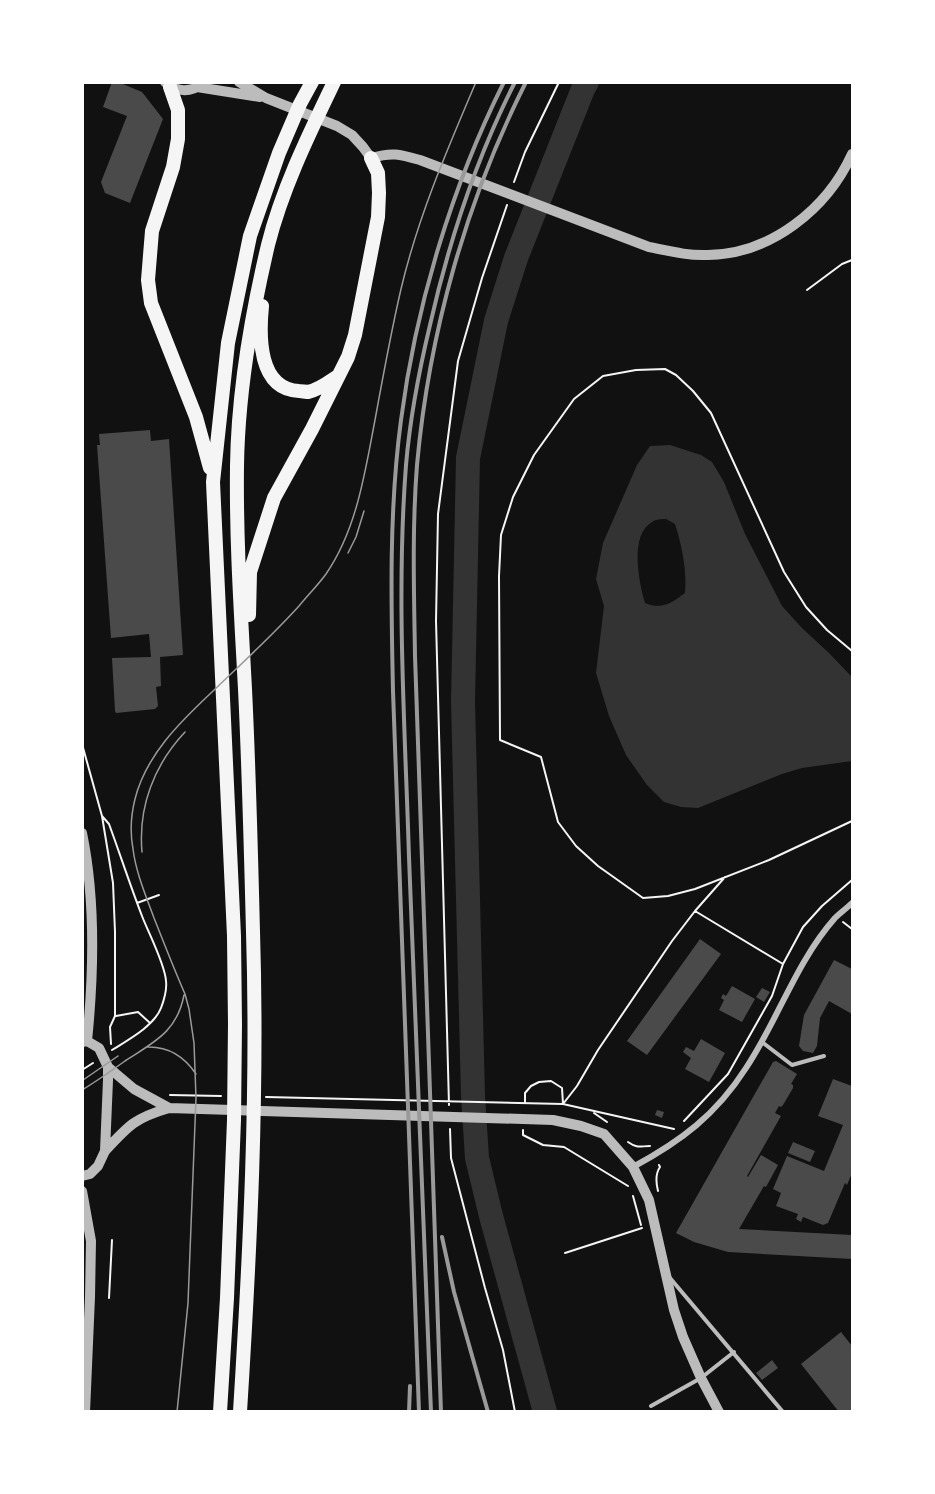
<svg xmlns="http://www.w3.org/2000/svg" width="935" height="1494" font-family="'Source Sans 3',sans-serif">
	<rect width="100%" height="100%" fill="#111"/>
	<path fill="#333" fill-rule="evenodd" d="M670,445L701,455L712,462L724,482L745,534L782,606L802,628L829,653L851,676L852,679V761L802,768L782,774L698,808L681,807L664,802L647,785L626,755L609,716L596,673L604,606L596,579L603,543L637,465L650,446ZM666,519L675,524C682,546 687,570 685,593C672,603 662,610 645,603C639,583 629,535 652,522C656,519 662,519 666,519Z"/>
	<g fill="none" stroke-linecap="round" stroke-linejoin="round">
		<path stroke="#333" stroke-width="24" d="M545,1412L491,1216L477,1158L473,1096L463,702L468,458L496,321L516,258L583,89L587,82"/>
	</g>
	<path fill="#4a4a4a" d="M112,82H118L142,92L163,119L130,203L105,193L101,182L127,116L103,107Z
		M150,430L151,441L169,439L183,655L160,657L161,686L156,687L158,706L155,709L116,713L115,711L112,658L151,657L149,634L111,638L97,445H100L99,434Z
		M700,939L721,954L647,1055L627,1041Z
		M834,960L852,969V1014L829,1001L820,1018L817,1046L813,1053L803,1051L799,1046L804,1015Z
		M732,986L755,999L742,1022L719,1010L724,1000L721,998L723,994L726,996Z
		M762,988L770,992L764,1002L756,997Z
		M701,1039L725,1053L709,1082L685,1069L691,1058L683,1052L686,1047L694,1051Z
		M776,1061L797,1074L791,1084L793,1085V1088L783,1105L781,1107L779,1106L775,1113L781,1116L747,1176L748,1177L761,1155L778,1165L766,1187L764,1186L739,1229L852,1235V1259L728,1252L694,1242L676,1233L773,1062Z
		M833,1079L852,1086V1173L847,1185L845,1183L828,1223L823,1225L803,1217L801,1222L796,1219L798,1214L776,1206L781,1193L773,1189L787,1156L824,1171L843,1125L818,1116Z
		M657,1110L664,1112L662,1118L655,1115Z
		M793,1142L815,1151L810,1162L788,1153Z
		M841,1332L852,1346V1412H839L801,1364Z
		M772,1360L778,1368L762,1380L756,1373Z"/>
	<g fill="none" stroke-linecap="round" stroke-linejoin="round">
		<path stroke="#f5f5f5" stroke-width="2" d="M514,182L525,152L559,82
			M807,290L842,264L852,260
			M852,651L827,630L806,607L784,572L711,413L693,391L676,375L665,369L636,370L603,376L574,399L534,455L513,497L501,535L499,576L500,740L541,757L558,822L576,846L598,866L643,898L668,896L695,889L769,860L852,821
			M82,744L102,816
			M137,903L159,895
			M695,911L783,964
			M843,922L852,929
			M116,1016L138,1012L150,1023
			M111,1044L110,1027L115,1016V932L113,883L102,816L109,824C120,854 130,885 142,916C148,932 165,964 166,981C167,989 164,1000 161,1008C154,1026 128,1040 112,1050
			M82,1070L93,1063
			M170,1095L221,1096
			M266,1097L563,1104L674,1129
			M525,1103V1093L531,1086L539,1082L551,1081L562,1088L563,1104
			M563,1104L577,1086L598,1050L672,941L695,911L725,877
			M449,1105L436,621L438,514L458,361L482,278L507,205
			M594,1113L607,1122
			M684,1121L728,1074L772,996L783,964L803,927L822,906L852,880
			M450,1129L451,1158L485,1288L503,1350L515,1412
			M523,1130V1135L543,1145L564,1147L628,1186
			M628,1142C638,1149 640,1146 650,1146
			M658,1191C656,1183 655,1174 660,1167L659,1165
			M633,1196L641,1225
			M565,1253L642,1228
			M109,1298L112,1240"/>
		<path stroke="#bcbcbc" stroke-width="4" d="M762,1042L792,1065L824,1056
			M670,1278L783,1412
			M651,1406L701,1378L734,1352"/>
		<path stroke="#bcbcbc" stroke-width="6" d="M633,1167C681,1141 716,1115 746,1068C778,1020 796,962 835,918C840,913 847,908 852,903"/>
		<path stroke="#bcbcbc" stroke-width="10" d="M165,82C176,92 190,93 202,84
			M239,82L266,98L337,126L352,135L363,147L371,158C392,152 399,154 420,160L649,247C669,251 688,256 708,255C771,254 827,209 852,154
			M197,87L260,97
			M82,833C96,901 94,972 87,1041
			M82,1042L87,1041L99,1048L108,1067V1080L105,1151L98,1166L90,1174L82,1176
			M108,1067L134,1089L169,1108
			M105,1151C129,1125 135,1118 169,1108L553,1120L581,1126L604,1134L633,1167L649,1200L674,1310L683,1337L701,1378L719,1412
			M82,1191L91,1241L90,1297L85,1412"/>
		<path stroke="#f5f5f5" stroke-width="14" d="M170,87L178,110V139L173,167L152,231L148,280L151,303L196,417L210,468
			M262,306C259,336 258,389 299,391C300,391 307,392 308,392C319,390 329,382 338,376
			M249,615L250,572L274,498L312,429L348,357L355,335L378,217L379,193L378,173L371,158
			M220,1412L227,1298L234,1120L235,1024L234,936L213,482L228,343L250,236L279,153L300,104L312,82
			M240,1412C250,1252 258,1092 253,932C251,851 249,770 245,689C241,614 236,540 237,466C238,391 251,317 268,245C282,189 309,134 334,82"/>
		<path stroke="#9a9a9a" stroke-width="1.5" d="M348,553L356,537L364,511
			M142,852C138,807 154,765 185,732
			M146,1047C167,1046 184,1056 196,1074
			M83,1080L118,1056
			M82,1090C97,1081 111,1071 125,1061C154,1042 177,1032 184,995
			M177,1412L188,1303L196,1098L194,1043L189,1009L185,994C174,969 164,943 154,918C146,896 136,873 133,849C130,833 131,815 135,799C146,755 180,722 212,692C241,664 272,636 299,606C308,595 318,585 326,574C357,529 365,472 375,420C383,376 391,332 401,289C418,217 447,150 476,82"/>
		<path stroke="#9a9a9a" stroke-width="4" d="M442,1237L454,1292L488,1412
			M409,1412L410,1386
			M419,1412L393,691C391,601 389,509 401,420C416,305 452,186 504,82
			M431,1412C425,1227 415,1042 409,857C405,727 396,595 406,465C410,418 419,371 430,325C449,241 476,159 515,82
			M441,1412L415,656C414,592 412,529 417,465C429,333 466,201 526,82"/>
	</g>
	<rect width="935" height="1494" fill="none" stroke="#ffffff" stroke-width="168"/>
</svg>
